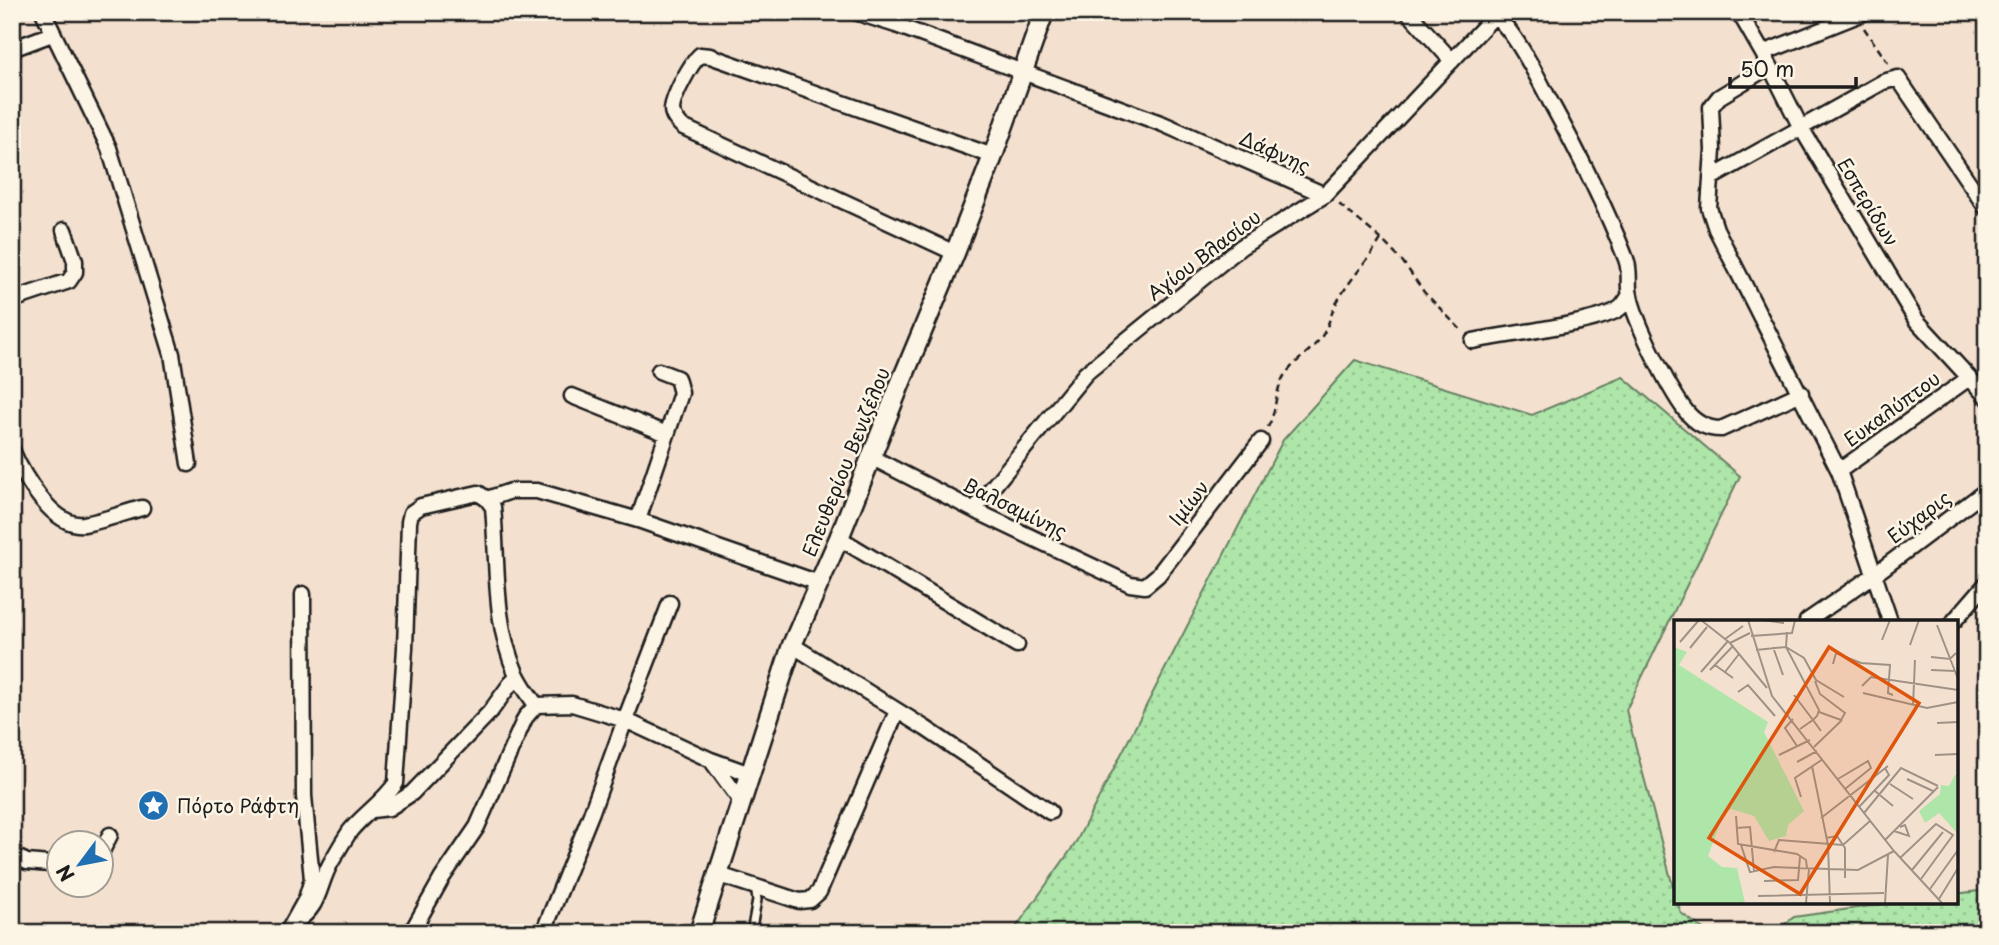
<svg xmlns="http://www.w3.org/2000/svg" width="1999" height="945" font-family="'Playpen Sans',sans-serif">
	<defs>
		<pattern id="grass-dots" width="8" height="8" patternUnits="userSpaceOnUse" patternTransform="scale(1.75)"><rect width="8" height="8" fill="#aee5a9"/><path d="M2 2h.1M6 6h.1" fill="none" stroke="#95c491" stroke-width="1.8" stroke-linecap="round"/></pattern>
	</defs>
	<rect width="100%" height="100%" fill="#f4e0ce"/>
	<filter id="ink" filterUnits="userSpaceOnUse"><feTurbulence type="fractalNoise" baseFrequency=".0143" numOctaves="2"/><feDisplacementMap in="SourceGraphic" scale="14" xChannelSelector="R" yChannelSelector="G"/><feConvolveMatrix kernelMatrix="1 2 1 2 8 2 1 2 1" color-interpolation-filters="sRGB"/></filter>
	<g filter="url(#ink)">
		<path fill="url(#grass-dots)" stroke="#658062" stroke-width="2" d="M1355,360L1532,415L1623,377L1740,476L1626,710L1675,894V901H1677L1681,913L1709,933H1012L1075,844L1283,440Z
			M1987,890V933H1773L1794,917L1906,901H1955V894Z"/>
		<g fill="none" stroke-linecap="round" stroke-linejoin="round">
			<defs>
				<path id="service" d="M751,933L757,900L755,887"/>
				<path id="minor" d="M43,12L109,148L172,354L189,464
					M855,12L896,25L1163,124L1325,195
					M1408,12L1452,61
					M1493,12C1498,19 1505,25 1510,32C1526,53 1538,78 1550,101C1578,152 1605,205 1626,259C1631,271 1627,284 1630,296C1636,324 1668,387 1685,410C1694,422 1706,429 1721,429L1801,393
					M1739,12L1770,66L1800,126L1916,320L1987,397
					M12,49L52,34
					M1763,53L1866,12
					M1770,66L1719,97L1711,107L1713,150L1709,208L1716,229L1839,471L1890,621
					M1711,178L1883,82L1898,78L1987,209
					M955,253L683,127C678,122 672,117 672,109C673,96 691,63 700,55L710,56L993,156
					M12,300L69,281L75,272V261L64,230
					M1473,341C1501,335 1602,323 1620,308C1624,305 1627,299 1630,295
					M572,396L667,434
					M12,450C22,474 53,528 84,524C103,521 123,513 142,508
					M871,457L974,510L1130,584L1145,586L1158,575L1261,441
					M1839,471L1969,378
					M487,499L511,491H537L638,520L819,583
					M974,510L1086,373L1241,247L1325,195L1498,12
					M638,520L681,393L677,378L659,371
					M839,538L1017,645
					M670,603L625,720L711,760L750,774
					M1807,621L1874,575L1987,490
					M1954,621L1987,583
					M792,645L925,728L1050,812
					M711,760L741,801
					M372,810L389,808L412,793L490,712L517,675
					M12,850L14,856L27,862L60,865
					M102,851L110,835
					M716,874L799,901L810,900L819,892L897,711
					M294,923C323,905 317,884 333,859C338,850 344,840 350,831C364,814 383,802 396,783L405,648L409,522L411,513L421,506L478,493L487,499L493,507C498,562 493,622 516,673C521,684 529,695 536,705
					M287,933L306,899L312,879L304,796L303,594
					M411,933L442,878L477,827L525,718L536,705L572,704L625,720L591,814L543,933"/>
				<path id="tertiary" d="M699,933L792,645L839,538L901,382L955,253L993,156L1044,12"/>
			</defs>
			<use href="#service" stroke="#1c1c1c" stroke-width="12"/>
			<use href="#minor" stroke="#1c1c1c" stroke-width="19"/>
			<use href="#tertiary" stroke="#1c1c1c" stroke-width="23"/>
			<path stroke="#1c1c1c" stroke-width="2.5" stroke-dasharray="7 5" stroke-linecap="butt" d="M1864,28L1888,63
				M1339,204L1381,239L1403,262L1424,292L1463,332
				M1268,427C1277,411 1274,393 1284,376C1294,361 1312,351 1322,336C1329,326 1331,312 1337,302C1350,279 1368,261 1381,239"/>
			<use href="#service" stroke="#fcf5e5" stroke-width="7"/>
			<use href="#minor" stroke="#fcf5e5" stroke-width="14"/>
			<use href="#tertiary" stroke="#fcf5e5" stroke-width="18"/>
		</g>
	</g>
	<defs>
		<symbol id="sight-disc" viewBox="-11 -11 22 22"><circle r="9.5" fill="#1f6fb2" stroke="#fcf5e5"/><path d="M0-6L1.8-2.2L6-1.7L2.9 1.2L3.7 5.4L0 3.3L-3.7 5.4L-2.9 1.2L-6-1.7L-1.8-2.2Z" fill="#fff"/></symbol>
	</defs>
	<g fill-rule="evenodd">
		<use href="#sight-disc" x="136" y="788" width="35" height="35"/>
	</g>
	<g text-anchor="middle" stroke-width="5" stroke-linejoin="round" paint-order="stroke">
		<g font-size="19" fill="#1c1c1c" stroke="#fcf5e5">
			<text transform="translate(1275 152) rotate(24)" y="7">Δάφνης</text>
			<text transform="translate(1868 202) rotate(59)" y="7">Εσπερίδων</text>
			<text transform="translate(1204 255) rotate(-37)" y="7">Αγίου Βλασίου</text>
			<text transform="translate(1892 409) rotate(-36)" y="7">Ευκαλύπτου</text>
			<text transform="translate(846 462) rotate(-68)" y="7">Ελευθερίου Βενιζέλου</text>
			<text transform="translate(1189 503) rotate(-52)" y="7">Ιμίων</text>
			<text transform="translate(1015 508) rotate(26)" y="7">Βαλσαμίνης</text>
			<text transform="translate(1919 517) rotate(-37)" y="7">Εύχαρις</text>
		</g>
		<g font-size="19" fill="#1c1c1c" stroke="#fcf5e5" text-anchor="start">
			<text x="177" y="813">Πόρτο Ράφτη</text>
		</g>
	</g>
	<g transform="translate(1674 620)">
		<rect width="284" height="284" fill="#f4e0ce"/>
		<path d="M0,27L13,32L5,45L94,102L90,112L130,191L114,205L112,216L95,221L80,196L57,189L50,193L34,236L48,247L63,248L71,283H0ZM281,155H284L283,213L265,193L251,203L245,191L266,174L267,165L275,166Z" fill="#aee5a9"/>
		<path fill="none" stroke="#9e9287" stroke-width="2" d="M27,0L56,23L93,68M74,0L98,76L220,231L268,283M89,0L110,3M263,5L284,59M113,12L112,27L130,38L142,60L170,77M77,16L118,13L121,0M51,19L69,6M208,20L216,0M6,22L25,0M56,23L76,13M236,25L245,0M99,27L109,55M16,28L33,7M82,30L112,27L145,90L143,96L139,100L120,75M257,37L276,39L282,33M159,44L162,33L187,43L216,45L214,73L219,75M41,45L59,58M36,50L59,26M257,50L281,51M27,52L54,21M51,52L65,34M141,61L146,74L171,93L167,100L145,92M188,66L197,57L284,70M64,72L74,65L101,96M189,73L253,88L284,82M239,86L241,40M119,99L111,108L123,126M263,103L284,102M126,109L139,100L147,111M140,127L168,100M105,135L136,120M261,135L284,134M123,142L143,131M138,146L154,225L156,283M164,159L194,141L197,148L171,169M233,159L259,171M216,164L239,179M201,171L219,186M127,177L121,158L149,139M185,187L215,155L211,148M190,193L227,148L264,166M62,196L64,224L123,234L132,240L133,248M147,198L214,146M62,208L76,207L80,251M220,211L235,216L231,205L226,207M152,218L163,216L171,228V258M211,220L264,167M67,225L76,252L100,247L184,250L220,231M100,232L105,220L169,225L196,201M226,238L262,204L279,215L247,259M238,250L269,212M90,261L124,260L126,237M256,269L284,230M84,276L210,273M265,279L284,248M132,283L135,249M211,283L214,235"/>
		<path fill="#de560d" fill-opacity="0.15" stroke="#de560d" stroke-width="3.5" d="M155,27L245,83L126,274L35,218Z"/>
		<rect width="284" height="284" fill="none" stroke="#1c1c1c" stroke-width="3.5"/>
	</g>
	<rect width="1999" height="945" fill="none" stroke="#fcf5e5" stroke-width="42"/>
	<rect x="21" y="21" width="1957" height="903" fill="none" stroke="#1c1c1c" stroke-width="2.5" filter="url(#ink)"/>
	<g transform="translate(80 864) rotate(238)"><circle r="33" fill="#fcf5e5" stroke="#a29e95" stroke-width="2"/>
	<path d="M0-5L12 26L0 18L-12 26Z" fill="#1f6fb2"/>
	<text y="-10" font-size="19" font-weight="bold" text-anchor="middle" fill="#1c1c1c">N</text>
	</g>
	<path d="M1730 77v10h126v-10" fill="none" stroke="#1c1c1c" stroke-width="3.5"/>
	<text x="1740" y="77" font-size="21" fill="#1c1c1c" stroke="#fcf5e5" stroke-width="5" paint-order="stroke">50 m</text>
</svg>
